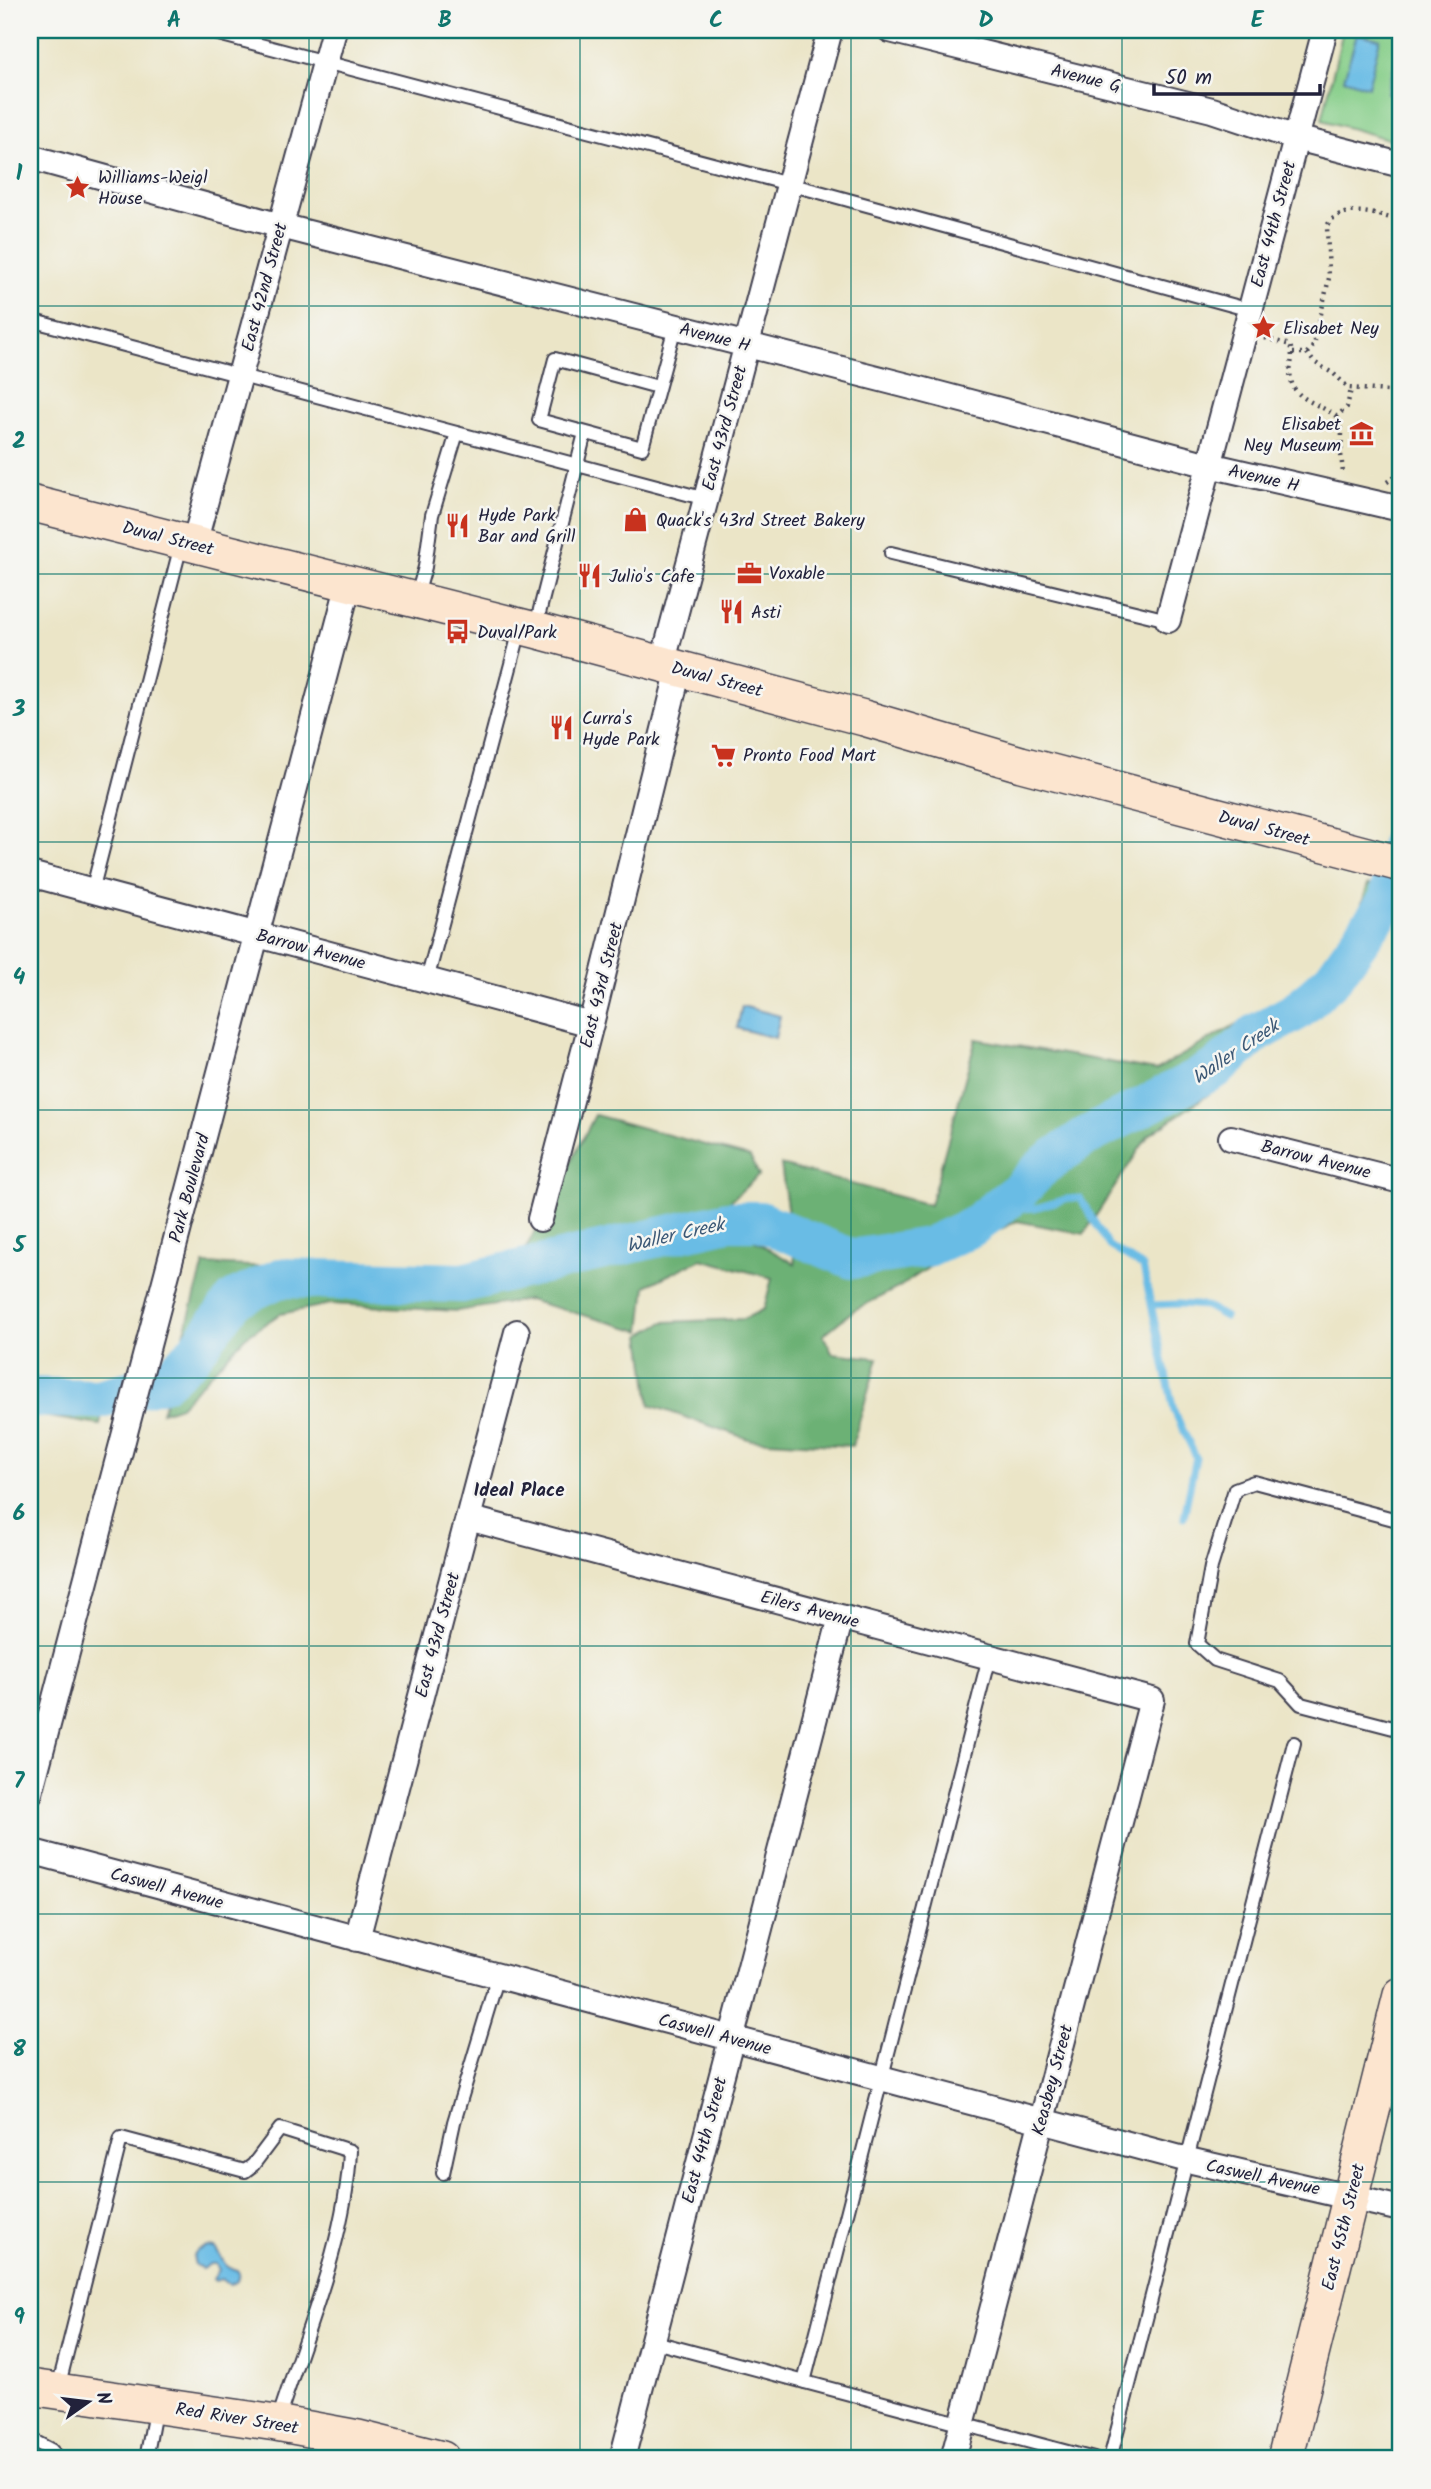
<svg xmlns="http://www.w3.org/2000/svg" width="1431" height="2489" font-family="Kalam,sans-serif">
	<rect width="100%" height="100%" fill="#f6f6f2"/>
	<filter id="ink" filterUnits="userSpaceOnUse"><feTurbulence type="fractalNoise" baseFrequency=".0143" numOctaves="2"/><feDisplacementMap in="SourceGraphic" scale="14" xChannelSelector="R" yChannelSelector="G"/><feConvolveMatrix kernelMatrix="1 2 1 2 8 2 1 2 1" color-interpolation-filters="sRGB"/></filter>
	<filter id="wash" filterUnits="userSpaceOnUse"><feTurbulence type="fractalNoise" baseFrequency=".00686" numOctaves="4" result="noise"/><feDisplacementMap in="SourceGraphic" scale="28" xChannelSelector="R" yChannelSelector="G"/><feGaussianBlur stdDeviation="1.57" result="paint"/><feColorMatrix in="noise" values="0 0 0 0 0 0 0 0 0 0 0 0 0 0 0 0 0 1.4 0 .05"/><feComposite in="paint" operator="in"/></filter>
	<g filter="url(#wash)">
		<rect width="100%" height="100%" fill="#ebe5c7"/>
		<path fill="#86ce89" stroke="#547862" stroke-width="2" d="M1343,30H1401V143L1322,120Z"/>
		<path fill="#6cb175" stroke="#476a58" stroke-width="2" d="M1401,759V833L1386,828Z
			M1368,884L1401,893V903L1322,1004L1264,1047L1222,1085L1148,1136L1084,1234L1017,1221L949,1254L898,1288L854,1310L823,1335L832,1353L878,1358L852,1446L751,1440L650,1405L641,1335L664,1322L744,1319L764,1309L772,1278L701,1259L646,1286L641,1331L528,1300L457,1311L331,1304L280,1314L245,1337L180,1406L162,1412L204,1264L443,1274L522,1256L595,1115L750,1157L759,1175L727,1204L719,1230L750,1238L795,1264L781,1165L930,1205L976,1039L1156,1070L1333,969L1356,923Z
			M30,1383L36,1386L108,1383L100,1425L30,1414Z"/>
		<path fill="#69bce5" stroke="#466f90" stroke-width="2" d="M1357,34L1380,39L1368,87L1344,79Z
			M1400,43L1401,44V96L1387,93Z
			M742,1006L780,1016L775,1038L737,1028Z
			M207,2247L215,2248L227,2267L237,2270L239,2273L237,2281L230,2285L222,2279L215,2281L213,2279L219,2270L216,2264H210L202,2269L195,2266L193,2255L198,2250Z"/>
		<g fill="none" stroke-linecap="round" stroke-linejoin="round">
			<path stroke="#69bce5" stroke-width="7" d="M993,1211L1035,1208L1066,1199L1080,1198L1109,1246L1143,1267L1174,1411L1196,1457L1184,1517
				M1152,1305L1179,1304L1205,1306L1225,1317"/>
			<path stroke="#69bce5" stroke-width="40" d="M30,1397L97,1399L163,1382L191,1357L235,1299L280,1278L462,1283L728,1221H760L852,1259L928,1247L972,1227L1020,1190L1044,1165L1085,1137L1217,1068L1257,1033L1297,1011L1333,978L1388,900L1401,843"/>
		</g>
	</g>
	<g filter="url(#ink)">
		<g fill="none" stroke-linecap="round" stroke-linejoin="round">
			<defs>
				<path id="lane" d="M203,30L823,193L1250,310
					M30,320L706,499
					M658,387L555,359L539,420L642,448L675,327
					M891,553L1168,620
					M416,599L425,567L432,515L457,433
					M535,629L585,433
					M92,891L182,541
					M427,980L520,630
					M1401,1521L1254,1482L1235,1489L1211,1567L1197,1644L1215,1660L1280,1681L1301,1704L1401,1730
					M443,2173L454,2122L498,1976
					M651,2341L1094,2459
					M804,2382L989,1657
					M58,2388L121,2138L245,2171L253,2165L280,2129L350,2151C346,2241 305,2334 278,2420
					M30,2439L51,2450L59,2459
					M146,2459L156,2406
					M1110,2459L1294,1743"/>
				<path id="street" d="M890,30L1212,110L1296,138L1401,165
					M30,157L281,226L920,389L1209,465L1401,509
					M194,544L334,30
					M1168,620L1325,30
					M662,665L830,30
					M30,874L591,1024
					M1231,1138L1401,1181
					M540,1219L591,1024L679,669
					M468,1518L1152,1700L953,2459
					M30,1793L349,583
					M30,1851L1188,2160L1401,2209
					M357,1939L517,1332
					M353,2459L358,2438
					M622,2459L841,1617"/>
				<path id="secondary" d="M30,503L535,630L864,718L1021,764L1401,864
					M30,2387L276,2423L358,2438L442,2459
					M1285,2459L1401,1995"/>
			</defs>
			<use href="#lane" stroke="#403f50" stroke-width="16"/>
			<use href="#street" stroke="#403f50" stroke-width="28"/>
			<use href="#secondary" stroke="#403f50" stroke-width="38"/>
			<path stroke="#403f50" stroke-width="4.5" stroke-dasharray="2 5" stroke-linecap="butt" d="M1265,338L1290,345C1295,361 1288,365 1291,379C1294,401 1323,404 1338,418L1342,433L1341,454L1343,473
				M1293,353H1307L1314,362L1334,374L1349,388L1401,392
				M1307,353L1314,345L1329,278L1327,226C1341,201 1379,215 1401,221
				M1336,417L1347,407L1351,389
				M1387,482L1401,473"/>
			<use href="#lane" stroke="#fff" stroke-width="12"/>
			<use href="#street" stroke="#fff" stroke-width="24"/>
			<use href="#secondary" stroke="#fce5cf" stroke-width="35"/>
		</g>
	</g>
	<path fill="none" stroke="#0f766e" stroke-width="2" stroke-opacity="0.55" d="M309,30V2459M580,30V2459M851,30V2459M1122,30V2459M30,306H1401M30,574H1401M30,842H1401M30,1110H1401M30,1378H1401M30,1646H1401M30,1914H1401M30,2182H1401"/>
	<defs>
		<symbol id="sight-bare" viewBox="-9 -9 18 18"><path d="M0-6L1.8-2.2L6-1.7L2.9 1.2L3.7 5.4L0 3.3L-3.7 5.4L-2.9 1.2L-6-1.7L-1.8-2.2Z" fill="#c8321e" stroke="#f6f6f2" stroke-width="2.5" paint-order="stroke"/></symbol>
		<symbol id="museum-bare" viewBox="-9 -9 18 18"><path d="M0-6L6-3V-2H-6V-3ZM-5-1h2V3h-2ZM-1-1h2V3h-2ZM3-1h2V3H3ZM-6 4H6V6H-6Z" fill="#c8321e" stroke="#f6f6f2" stroke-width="2.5" paint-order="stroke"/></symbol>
		<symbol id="shop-bare" viewBox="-9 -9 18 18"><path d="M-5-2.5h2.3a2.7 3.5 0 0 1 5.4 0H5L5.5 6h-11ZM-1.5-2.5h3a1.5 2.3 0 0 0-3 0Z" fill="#c8321e" stroke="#f6f6f2" stroke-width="2.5" paint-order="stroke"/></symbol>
		<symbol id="restaurant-bare" viewBox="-9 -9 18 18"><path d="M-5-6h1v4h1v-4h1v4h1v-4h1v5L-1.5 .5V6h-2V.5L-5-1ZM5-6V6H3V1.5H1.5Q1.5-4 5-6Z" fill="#c8321e" stroke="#f6f6f2" stroke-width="2.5" paint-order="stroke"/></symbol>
		<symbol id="office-bare" viewBox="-9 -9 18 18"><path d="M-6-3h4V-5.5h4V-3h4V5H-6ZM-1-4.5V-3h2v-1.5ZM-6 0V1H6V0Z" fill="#c8321e" stroke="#f6f6f2" stroke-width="2.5" paint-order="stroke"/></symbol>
		<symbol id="bus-bare" viewBox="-9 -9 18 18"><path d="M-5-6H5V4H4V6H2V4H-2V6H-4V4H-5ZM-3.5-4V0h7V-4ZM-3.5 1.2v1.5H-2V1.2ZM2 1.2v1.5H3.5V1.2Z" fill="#c8321e" stroke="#f6f6f2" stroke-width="2.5" paint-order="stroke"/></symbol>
		<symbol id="supermarket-bare" viewBox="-9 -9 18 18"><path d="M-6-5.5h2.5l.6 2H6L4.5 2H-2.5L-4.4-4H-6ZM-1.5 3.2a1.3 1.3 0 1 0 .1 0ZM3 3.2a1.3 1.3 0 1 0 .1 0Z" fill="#c8321e" stroke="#f6f6f2" stroke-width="2.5" paint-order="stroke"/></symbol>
	</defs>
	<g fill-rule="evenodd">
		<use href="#sight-bare" x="60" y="170" width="35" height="35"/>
		<use href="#sight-bare" x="1246" y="310" width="35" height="35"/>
		<use href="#museum-bare" x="1344" y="416" width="35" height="35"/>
		<use href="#shop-bare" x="618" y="502" width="35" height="35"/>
		<use href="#restaurant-bare" x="440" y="508" width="35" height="35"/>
		<use href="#office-bare" x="732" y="556" width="35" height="35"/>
		<use href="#restaurant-bare" x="572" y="558" width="35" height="35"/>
		<use href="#restaurant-bare" x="714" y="594" width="35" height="35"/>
		<use href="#bus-bare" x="440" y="614" width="35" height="35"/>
		<use href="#restaurant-bare" x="544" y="710" width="35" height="35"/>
		<use href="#supermarket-bare" x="706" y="738" width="35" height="35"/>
	</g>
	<g text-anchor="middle" stroke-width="5" stroke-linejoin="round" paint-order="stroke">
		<g font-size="18" fill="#22223b" stroke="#f6f6f2">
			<text transform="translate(1086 78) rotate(14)" y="6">Avenue G</text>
			<text transform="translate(1273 224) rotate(-75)" y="6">East 44th Street</text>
			<text transform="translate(264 287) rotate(-75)" y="6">East 42nd Street</text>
			<text transform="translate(715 337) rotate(14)" y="6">Avenue H</text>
			<text transform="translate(724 428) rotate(-75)" y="6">East 43rd Street</text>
			<text transform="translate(1264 478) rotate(13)" y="6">Avenue H</text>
			<text transform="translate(168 538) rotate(14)" y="6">Duval Street</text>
			<text transform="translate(717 679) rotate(15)" y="6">Duval Street</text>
			<text transform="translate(1264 828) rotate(15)" y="6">Duval Street</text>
			<text transform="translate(311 949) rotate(15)" y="6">Barrow Avenue</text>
			<text transform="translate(601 985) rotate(-76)" y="6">East 43rd Street</text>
			<text transform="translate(1316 1159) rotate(14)" y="6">Barrow Avenue</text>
			<text transform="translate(189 1188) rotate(-75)" y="6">Park Boulevard</text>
			<text transform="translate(810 1609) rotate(15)" y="6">Eilers Avenue</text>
			<text transform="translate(437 1635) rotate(-75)" y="6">East 43rd Street</text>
			<text transform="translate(167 1888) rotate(15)" y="6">Caswell Avenue</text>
			<text transform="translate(715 2034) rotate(15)" y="6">Caswell Avenue</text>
			<text transform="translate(1052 2080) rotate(-75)" y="6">Keasbey Street</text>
			<text transform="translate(704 2140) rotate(-75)" y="6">East 44th Street</text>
			<text transform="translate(1263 2177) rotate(12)" y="6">Caswell Avenue</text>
			<text transform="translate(1343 2227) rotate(-76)" y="6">East 45th Street</text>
			<text transform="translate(237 2418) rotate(9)" y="6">Red River Street</text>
		</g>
		<g font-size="18" fill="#22223b" stroke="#f6f6f2" text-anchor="start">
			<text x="98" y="183">Williams-Weigl<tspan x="98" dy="21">House</tspan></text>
			<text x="1283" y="334">Elisabet Ney</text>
			<text x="1341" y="430" text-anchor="end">Elisabet<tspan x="1341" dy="21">Ney Museum</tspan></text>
			<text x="478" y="521">Hyde Park<tspan x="478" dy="21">Bar and Grill</tspan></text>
			<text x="656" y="526">Quack's 43rd Street Bakery</text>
			<text x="769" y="579">Voxable</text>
			<text x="609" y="582">Julio's Cafe</text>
			<text x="751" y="618">Asti</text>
			<text x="477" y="638">Duval/Park</text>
			<text x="582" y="724">Curra's<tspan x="582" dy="21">Hyde Park</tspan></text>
			<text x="743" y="761">Pronto Food Mart</text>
		</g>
		<g font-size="19" font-style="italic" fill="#3b5876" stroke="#f6f6f2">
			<text transform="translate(1235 1051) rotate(-34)" y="7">Waller Creek</text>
			<text transform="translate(675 1234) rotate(-13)" y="7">Waller Creek</text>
		</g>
		<g font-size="19" font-weight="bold" fill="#22223b" stroke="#f6f6f2">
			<text x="519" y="1496">Ideal Place</text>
		</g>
	</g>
	<rect width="1431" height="2489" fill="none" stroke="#f6f6f2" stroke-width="77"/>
	<g transform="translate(88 2402) rotate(76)" stroke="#f6f6f2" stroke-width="5" paint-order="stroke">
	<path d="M0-5L12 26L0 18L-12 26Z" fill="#22223b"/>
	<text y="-10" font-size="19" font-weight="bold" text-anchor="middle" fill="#22223b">N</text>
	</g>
	<path d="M1154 84v10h166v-10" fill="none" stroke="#22223b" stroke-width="3.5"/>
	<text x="1165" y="84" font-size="21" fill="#22223b" stroke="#f6f6f2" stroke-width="5" paint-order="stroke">50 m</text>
	<rect x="38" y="38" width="1354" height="2412" fill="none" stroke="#0f766e" stroke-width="2.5"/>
	<g font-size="23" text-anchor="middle" font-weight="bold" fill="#0f766e">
		<text x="174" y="27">A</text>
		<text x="445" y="27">B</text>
		<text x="716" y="27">C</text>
		<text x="986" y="27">D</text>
		<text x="1257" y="27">E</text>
		<text x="19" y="180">1</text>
		<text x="19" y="448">2</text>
		<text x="19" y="716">3</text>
		<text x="19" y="984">4</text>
		<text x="19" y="1252">5</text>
		<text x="19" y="1520">6</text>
		<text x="19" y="1788">7</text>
		<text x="19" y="2056">8</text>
		<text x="19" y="2324">9</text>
	</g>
</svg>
